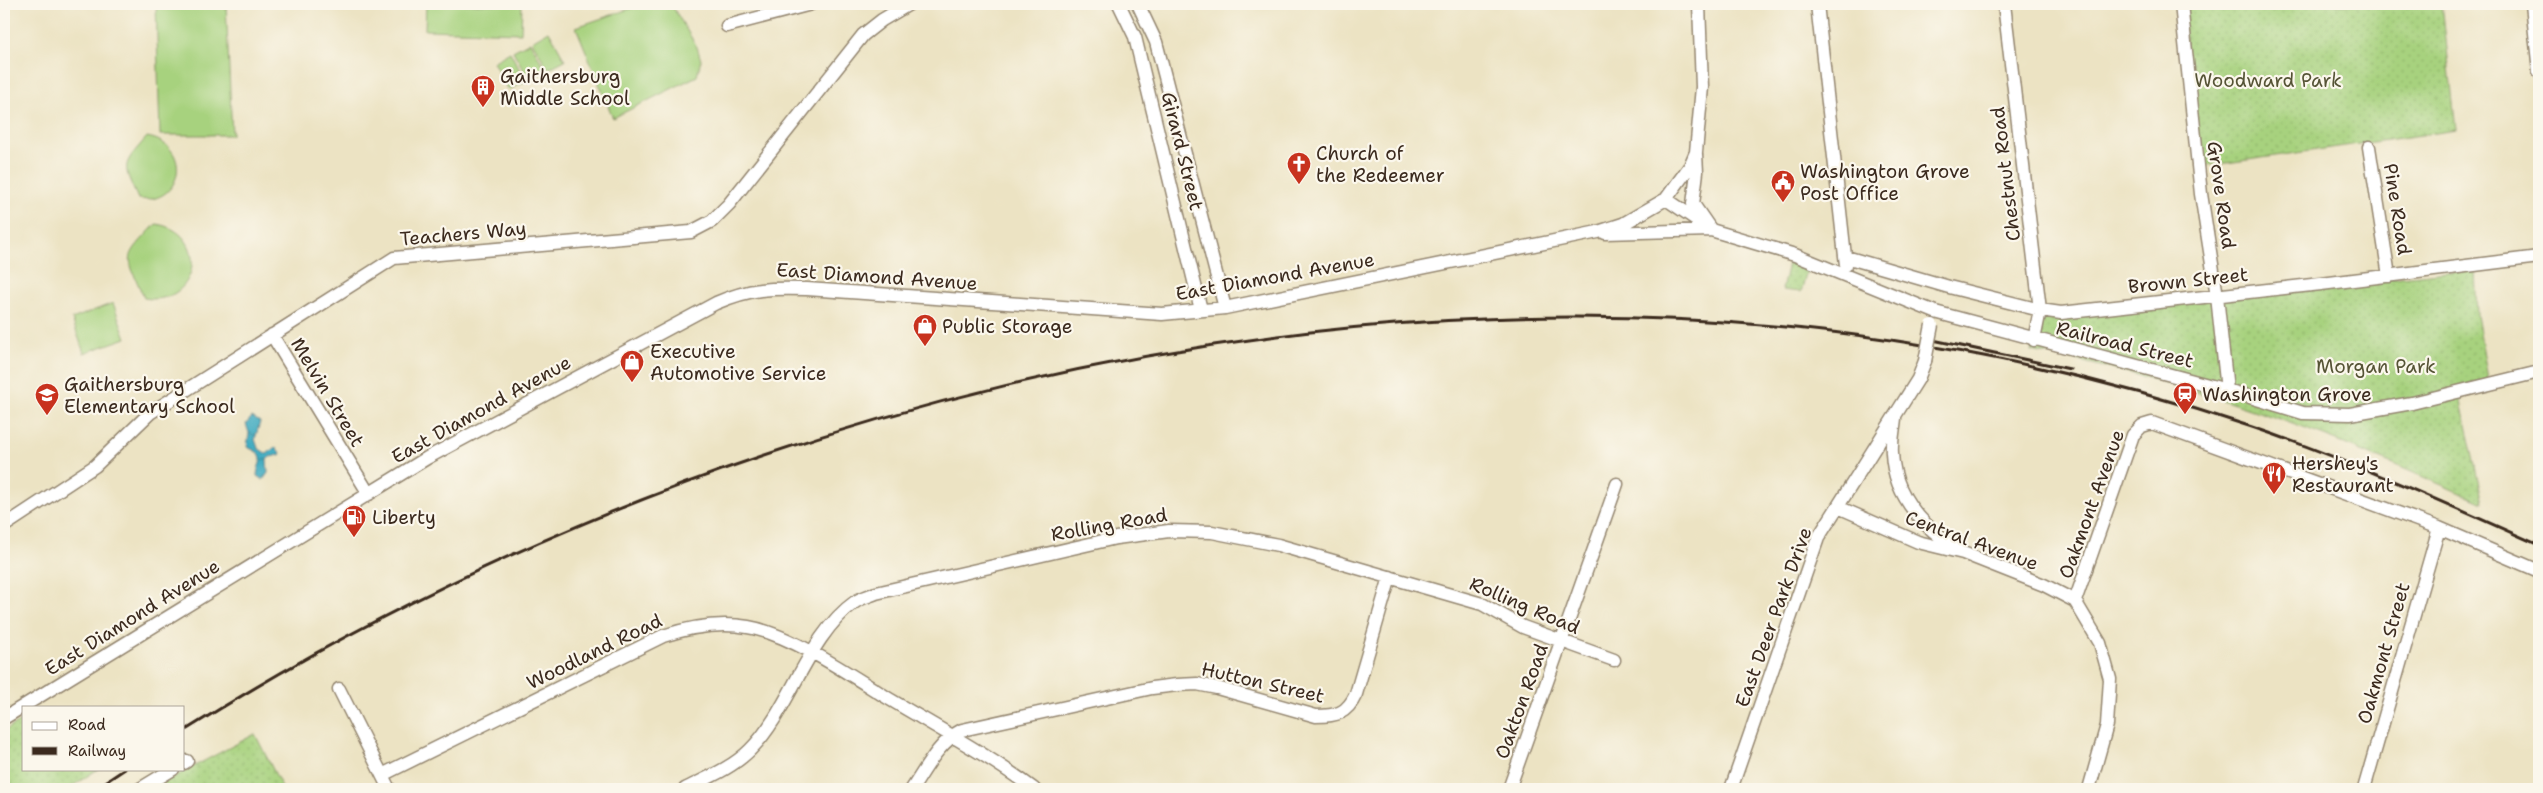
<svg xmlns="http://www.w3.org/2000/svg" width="2543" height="793" font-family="'Shantell Sans',sans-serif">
	<defs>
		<pattern id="grass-dots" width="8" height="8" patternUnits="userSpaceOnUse" patternTransform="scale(1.25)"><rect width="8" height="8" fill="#a7d27e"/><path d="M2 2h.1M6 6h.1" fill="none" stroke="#91b46c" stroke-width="1.8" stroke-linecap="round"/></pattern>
		<pattern id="water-ripples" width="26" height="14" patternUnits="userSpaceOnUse" patternTransform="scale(1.25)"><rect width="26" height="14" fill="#42acc1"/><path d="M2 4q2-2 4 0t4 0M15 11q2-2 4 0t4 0" fill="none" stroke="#388c9c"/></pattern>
	</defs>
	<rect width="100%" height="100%" fill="#fbf7ec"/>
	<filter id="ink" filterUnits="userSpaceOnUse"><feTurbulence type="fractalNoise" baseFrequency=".02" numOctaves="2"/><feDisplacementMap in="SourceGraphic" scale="10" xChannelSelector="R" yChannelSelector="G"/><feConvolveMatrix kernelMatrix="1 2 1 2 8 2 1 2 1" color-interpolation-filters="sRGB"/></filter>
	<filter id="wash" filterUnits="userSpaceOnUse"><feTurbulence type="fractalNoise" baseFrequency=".0096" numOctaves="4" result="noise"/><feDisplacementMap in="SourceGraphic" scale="20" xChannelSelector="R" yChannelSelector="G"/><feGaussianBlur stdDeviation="1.12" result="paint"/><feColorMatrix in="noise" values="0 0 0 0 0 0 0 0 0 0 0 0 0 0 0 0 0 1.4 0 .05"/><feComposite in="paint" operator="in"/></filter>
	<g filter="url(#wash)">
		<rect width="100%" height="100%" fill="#ece3c3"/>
		<path fill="url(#grass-dots)" stroke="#717e4e" d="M2182,4H2442L2456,130L2199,167Z
			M1788,263L1807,270L1801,292L1782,290Z
			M2475,269L2477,315L2488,379L2458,388L2483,503C2405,469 2326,434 2244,407C2175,384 2104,365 2032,351L2043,316Z
			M24,719V769H98L68,789H4V731Z
			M255,734L283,789H151L155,787Z"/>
		<path fill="#a7d27e" stroke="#717e4e" d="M156,4H226L232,135H160Z
			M426,4H522L521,33L425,30Z
			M644,4H671L697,47L701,60L697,76L613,118L576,27Z
			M549,31L565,60L548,69L532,41Z
			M530,42L546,70L529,80L513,51Z
			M510,52L526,81L509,90L493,62Z
			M147,137C194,145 183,206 138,199C122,163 121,167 147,137Z
			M156,224C212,232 199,308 144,298C125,253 123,260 156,224Z
			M113,303L126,338L84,353L72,319Z"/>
		<path fill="url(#water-ripples)" stroke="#3e6b70" d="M252,417L260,422L255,439L258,448L267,454L275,447L281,453L280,455L270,457L267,460L268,473L263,480L257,476C258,459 270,457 247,447L249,433L246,424Z"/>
	</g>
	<g filter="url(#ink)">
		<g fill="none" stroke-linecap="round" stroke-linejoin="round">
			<defs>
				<path id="minor" d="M1119,4L1135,37L1201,310
					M1138,4L1156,42L1225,308
					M1817,4L1846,265
					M2004,4L2040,310L2034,340
					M2181,4L2201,194L2217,296L2227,390
					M2532,4L2539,72
					M727,26L811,4
					M2369,147L2389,276
					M1696,154L1697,172L1693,204L1711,230
					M1666,199L1703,224
					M1605,233L1711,230L1795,255L1935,312L2227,390L2303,413L2350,414L2412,403L2539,372
					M1846,257L1949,287L2040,310L2061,313L2321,284L2539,257
					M272,335L369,494
					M1895,418C1894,429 1891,442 1892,453C1894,497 1924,528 1959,550
					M1838,507L1918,542L1963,553L2044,585L2075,601L2100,643L2110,679L2107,725L2089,789
					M4,526L95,466L150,413L394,258L691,232L712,221L729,204L863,35L882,20L909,4
					M2075,601L2133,435L2142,426L2152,423L2439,528L2539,571
					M339,689L389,789
					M4,718L427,458L716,303C751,288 769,288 807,289L1162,314L1225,308L1598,232L1623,224L1666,199L1690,166L1696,152L1702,87L1699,4
					M184,763L187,761
					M382,775L663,636C690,627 720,622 748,627C790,634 849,674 886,697C936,727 988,755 1034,789
					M140,789L173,769
					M685,789C707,778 732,768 750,750C790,711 807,636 855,602C861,598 869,596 876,593L1116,538L1169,531L1212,532L1278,545L1482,604L1523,627L1614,660
					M912,789C926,768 939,742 962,730L1152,688L1177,685L1197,684L1217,688L1316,716C1336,716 1347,714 1356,694L1390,577
					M1509,789L1617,484
					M1731,789L1818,538L1918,379L1925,361
					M2364,789L2439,528"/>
			</defs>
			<use href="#minor" stroke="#948670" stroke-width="15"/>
			<use href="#minor" stroke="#fff" stroke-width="12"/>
			<path stroke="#3b2a1e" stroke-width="3" d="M1933,340L2070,369
				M184,731C679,419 1307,253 1891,340C2012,358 2136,388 2252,427C2350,460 2445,503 2539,545
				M95,789L125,769"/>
			<defs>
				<path id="minor-bridge" d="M1925,361L1932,325"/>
			</defs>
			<use href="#minor-bridge" stroke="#948670" stroke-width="15" stroke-linecap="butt"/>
			<use href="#minor-bridge" stroke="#fff" stroke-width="12"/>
		</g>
	</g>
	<defs>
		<symbol id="building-pin" viewBox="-11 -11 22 30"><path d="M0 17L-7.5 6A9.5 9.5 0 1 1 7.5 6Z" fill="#c8321e" stroke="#fbf7ec"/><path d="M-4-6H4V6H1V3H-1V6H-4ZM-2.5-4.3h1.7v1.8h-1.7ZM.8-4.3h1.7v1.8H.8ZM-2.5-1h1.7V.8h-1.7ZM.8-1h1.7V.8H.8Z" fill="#fff"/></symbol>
		<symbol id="church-pin" viewBox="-11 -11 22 30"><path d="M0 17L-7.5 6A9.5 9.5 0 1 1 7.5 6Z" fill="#c8321e" stroke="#fbf7ec"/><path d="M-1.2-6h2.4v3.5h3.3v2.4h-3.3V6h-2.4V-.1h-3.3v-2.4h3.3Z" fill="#fff"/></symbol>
		<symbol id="civic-pin" viewBox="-11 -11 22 30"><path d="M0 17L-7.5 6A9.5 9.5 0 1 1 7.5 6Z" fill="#c8321e" stroke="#fbf7ec"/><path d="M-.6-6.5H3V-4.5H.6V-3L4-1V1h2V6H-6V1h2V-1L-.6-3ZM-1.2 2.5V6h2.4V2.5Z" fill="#fff"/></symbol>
		<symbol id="shop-pin" viewBox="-11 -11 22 30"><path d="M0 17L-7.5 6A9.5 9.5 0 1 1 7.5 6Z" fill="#c8321e" stroke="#fbf7ec"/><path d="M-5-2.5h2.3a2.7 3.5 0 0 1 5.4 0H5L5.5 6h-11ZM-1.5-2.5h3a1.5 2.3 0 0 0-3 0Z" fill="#fff"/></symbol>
		<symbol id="station-pin" viewBox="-11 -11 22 30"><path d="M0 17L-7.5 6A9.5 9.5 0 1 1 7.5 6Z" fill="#c8321e" stroke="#fbf7ec"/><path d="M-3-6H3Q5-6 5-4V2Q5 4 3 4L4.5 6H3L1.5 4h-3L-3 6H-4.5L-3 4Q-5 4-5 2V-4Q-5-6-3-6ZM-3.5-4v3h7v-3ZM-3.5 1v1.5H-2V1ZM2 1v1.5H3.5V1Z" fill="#fff"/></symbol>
		<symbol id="school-pin" viewBox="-11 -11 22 30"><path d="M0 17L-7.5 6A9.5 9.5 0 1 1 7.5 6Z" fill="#c8321e" stroke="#fbf7ec"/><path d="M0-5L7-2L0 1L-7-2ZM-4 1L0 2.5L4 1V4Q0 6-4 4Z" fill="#fff"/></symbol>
		<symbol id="restaurant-pin" viewBox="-11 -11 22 30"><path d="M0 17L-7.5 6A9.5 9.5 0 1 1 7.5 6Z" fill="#c8321e" stroke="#fbf7ec"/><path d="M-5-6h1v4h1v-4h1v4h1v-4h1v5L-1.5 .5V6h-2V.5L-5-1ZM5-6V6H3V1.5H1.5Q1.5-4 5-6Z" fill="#fff"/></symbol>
		<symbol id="fuel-pin" viewBox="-11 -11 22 30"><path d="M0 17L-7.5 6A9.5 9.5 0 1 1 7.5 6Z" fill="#c8321e" stroke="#fbf7ec"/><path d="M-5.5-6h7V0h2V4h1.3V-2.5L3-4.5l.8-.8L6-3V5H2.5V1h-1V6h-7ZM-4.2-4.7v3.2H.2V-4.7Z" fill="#fff"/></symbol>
	</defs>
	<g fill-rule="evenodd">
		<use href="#building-pin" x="469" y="73" width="28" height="38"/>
		<use href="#church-pin" x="1285" y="150" width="28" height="38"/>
		<use href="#civic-pin" x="1769" y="168" width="28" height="38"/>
		<use href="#shop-pin" x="911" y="312" width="28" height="38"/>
		<use href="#shop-pin" x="618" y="348" width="28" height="38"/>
		<use href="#station-pin" x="2171" y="380" width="28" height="38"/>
		<use href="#school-pin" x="33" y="381" width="28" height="38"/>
		<use href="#restaurant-pin" x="2260" y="460" width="28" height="38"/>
		<use href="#fuel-pin" x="340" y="503" width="28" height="38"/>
	</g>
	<g text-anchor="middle" stroke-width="4.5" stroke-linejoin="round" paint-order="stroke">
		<g font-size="19" fill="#3b2a1e" stroke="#fbf7ec" text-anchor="start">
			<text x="500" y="83">Gaithersburg<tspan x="500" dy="22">Middle School</tspan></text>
			<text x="1316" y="160">Church of<tspan x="1316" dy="22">the Redeemer</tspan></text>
			<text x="1800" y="178">Washington Grove<tspan x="1800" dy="22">Post Office</tspan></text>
			<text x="942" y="333">Public Storage</text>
			<text x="650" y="358">Executive<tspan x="650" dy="22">Automotive Service</tspan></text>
			<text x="64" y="391">Gaithersburg<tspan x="64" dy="22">Elementary School</tspan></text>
			<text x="2202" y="401">Washington Grove</text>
			<text x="2292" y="470">Hershey's<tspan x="2292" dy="22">Restaurant</tspan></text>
			<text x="372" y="524">Liberty</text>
		</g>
		<g font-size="19" fill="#565436" stroke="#fbf7ec">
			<text x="2268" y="87">Woodward Park</text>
			<text x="2376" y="373">Morgan Park</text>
		</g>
		<g font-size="19" fill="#3b2a1e" stroke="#fbf7ec">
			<text transform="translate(1183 151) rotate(76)" y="7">Girard Street</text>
			<text transform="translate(2005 174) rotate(-97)" y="7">Chestnut Road</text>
			<text transform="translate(2222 195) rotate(82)" y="7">Grove Road</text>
			<text transform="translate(2398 209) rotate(81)" y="7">Pine Road</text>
			<text transform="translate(463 233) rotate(-5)" y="7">Teachers Way</text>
			<text transform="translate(877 276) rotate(4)" y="7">East Diamond Avenue</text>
			<text transform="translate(1275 276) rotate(-10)" y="7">East Diamond Avenue</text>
			<text transform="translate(2188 280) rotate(-6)" y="7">Brown Street</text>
			<text transform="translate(2125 344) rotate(14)" y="7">Railroad Street</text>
			<text transform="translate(328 392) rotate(59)" y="7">Melvin Street</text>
			<text transform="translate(481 409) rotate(-29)" y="7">East Diamond Avenue</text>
			<text transform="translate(2091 504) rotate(-70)" y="7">Oakmont Avenue</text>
			<text transform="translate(1109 524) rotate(-10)" y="7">Rolling Road</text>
			<text transform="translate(1972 540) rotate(20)" y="7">Central Avenue</text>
			<text transform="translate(1525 605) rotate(23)" y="7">Rolling Road</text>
			<text transform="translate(132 617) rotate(-32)" y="7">East Diamond Avenue</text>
			<text transform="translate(1773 617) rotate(-70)" y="7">East Deer Park Drive</text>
			<text transform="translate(594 651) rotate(-26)" y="7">Woodland Road</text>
			<text transform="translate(2383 653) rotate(-74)" y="7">Oakmont Street</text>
			<text transform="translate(1263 682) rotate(13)" y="7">Hutton Street</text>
			<text transform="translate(1521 701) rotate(-70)" y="7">Oakton Road</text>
		</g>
	</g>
	<rect width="2543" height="793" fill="none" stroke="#fbf7ec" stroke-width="20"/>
	<rect x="22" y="706" width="162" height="65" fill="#fbf7ec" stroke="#aea59a"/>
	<rect x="32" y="722" width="25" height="8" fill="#ffffff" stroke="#aea59a"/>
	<text x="68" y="730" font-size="15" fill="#3b2a1e">Road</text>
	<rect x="32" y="747" width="25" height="8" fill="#3b2a1e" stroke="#aea59a"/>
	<text x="68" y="756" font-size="15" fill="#3b2a1e">Railway</text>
</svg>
